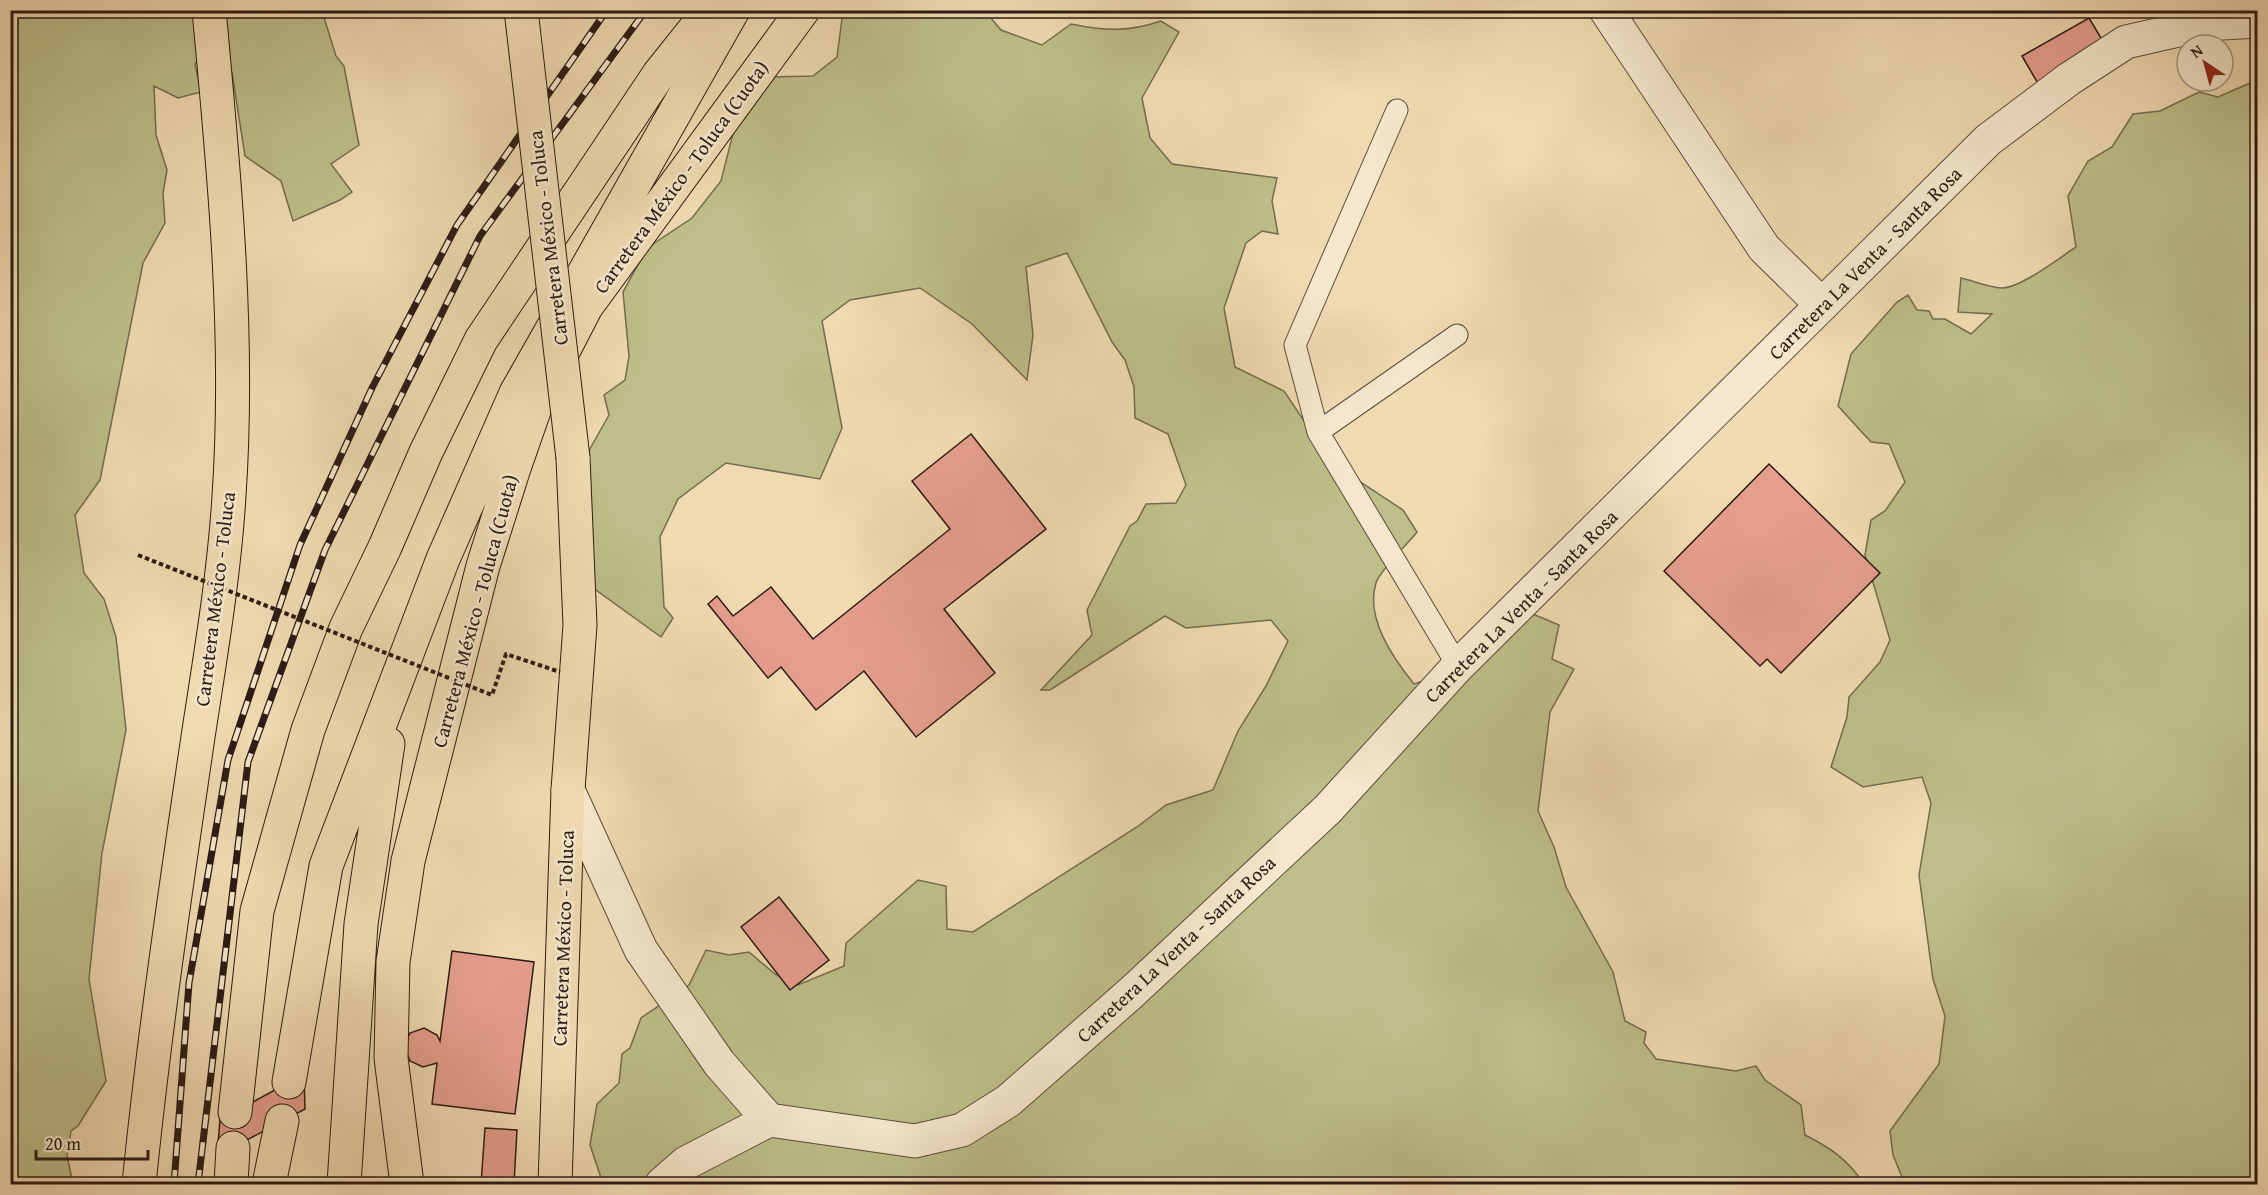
<svg xmlns="http://www.w3.org/2000/svg" width="2268" height="1195" font-family="'Gentium Book Plus',serif">
	<rect width="100%" height="100%" fill="#f0dab1"/>
	<filter id="stains"><feTurbulence type="fractalNoise" baseFrequency=".00333" numOctaves="4"/><feColorMatrix values="0 0 0 0 .2 0 0 0 0 .09 0 0 0 0 .02 0 0 0 .5 -.17"/></filter>
	<radialGradient id="worn" r=".72"><stop offset=".6" stop-color="#630" stop-opacity="0"/><stop offset="1" stop-color="#630" stop-opacity=".3"/></radialGradient>
	<path fill="#bdbe89" stroke="#746c4f" stroke-width="1.5" d="M10,11H322L336,56L344,66L359,145L331,164L352,192L340,200L293,221L281,181L245,156L232,73L212,43L195,64L201,92L178,98L154,86L156,135L167,170L163,193L165,223L143,263L100,480L75,515L84,573L104,599L116,637L126,730L102,853L89,979L106,1081L78,1126L71,1131L67,1155L73,1184H11Z
		M843,11H985L1001,30L1042,45L1071,24C1105,31 1129,32 1161,21L1179,32L1142,98L1150,138L1172,164L1277,178L1272,201L1278,234L1262,231L1246,243L1224,308L1235,367L1284,391L1333,464L1403,510L1417,532C1408,544 1380,570 1376,583C1365,618 1393,658 1414,684L1448,673L1526,611L1559,625L1552,659L1574,669L1550,712L1538,811L1554,847L1566,887L1613,972L1625,1021L1646,1032L1644,1043L1656,1059L1736,1071L1756,1066L1765,1080L1801,1105L1805,1135C1831,1148 1848,1160 1864,1184H603L590,1145L597,1104L619,1083L622,1054L630,1048L641,1018L689,985L706,950L729,955L749,952L775,974L798,985L844,966L846,943L918,880L946,886L947,929L973,932L1137,827L1166,805L1213,790L1238,731L1266,686L1288,641L1271,620L1186,628L1165,616L1050,690H1041L1092,635L1087,610L1130,526L1137,521L1146,504L1176,503L1186,485L1168,434L1135,418L1134,387L1125,360L1112,342L1067,253L1026,267L1033,335L1027,380L972,324L920,288L850,300L822,321L842,428L820,479L726,463L678,499L660,537L664,607L673,618L661,637L585,582L582,463L609,415L604,395L625,380L629,356L623,292L647,248L692,218L721,181L743,94L768,77L813,76L837,57Z
		M2257,80V1184H1905L1893,1155L1890,1131L1939,1064L1945,1016L1933,979L1919,875L1931,803L1922,777L1863,787L1831,767L1847,717L1849,697L1880,662L1890,640L1865,555L1871,520L1885,511L1905,482L1889,444L1871,442L1838,406L1851,354L1897,302L1908,295L1917,310L1929,311L1933,319H1945L1971,334L1992,314L1958,312L1961,278C1974,281 1990,288 2003,288C2022,287 2059,258 2076,247L2068,196L2088,161L2112,147L2133,114L2160,111L2199,92L2218,97Z"/>
	<path fill="#e59d8d" stroke="#2b1b15" stroke-width="1.5" d="M2089,18L2107,48L2040,87L2022,56Z
		M971,434L1046,529L944,609L995,673L916,737L864,671L816,710L781,667L768,678L708,604L717,596L733,616L771,587L813,639L950,529L912,481Z
		M1769,464L1880,573L1781,673L1767,659L1760,666L1664,571Z
		M779,897L829,960L790,990L741,927Z
		M452,951L534,962L515,1114L432,1104L437,1063L423,1067L410,1061L404,1046L410,1033L424,1028L437,1035L440,1041Z
		M304,1074L305,1109L217,1156L220,1120Z
		M485,1128L517,1130L514,1184H481Z"/>
	<g fill="none" stroke-linecap="round" stroke-linejoin="round">
		<defs>
			<path id="service" d="M1397,110L1295,345L1318,432L1458,666
				M1318,432L1457,335"/>
			<path id="minor" d="M1606,10L1764,248L1822,305
				M568,790L641,950L719,1063L769,1120
				M769,1120L915,1141L962,1130L1008,1101L1131,993L1328,809L1458,666L1988,140L2069,79L2126,42L2205,24L2258,21
				M662,1184L686,1163L769,1120"/>
			<path id="primary" d="M139,1184C154,1035 176,886 198,737C210,658 224,577 229,496C240,335 224,171 209,10
				M555,1184L568,790L580,625L573,458"/>
			<path id="motorway" d="M289,1082L326,866L443,559L516,393L733,10
				M235,1112L257,911L308,730L346,628L385,547L426,452L481,340L659,74L710,10
				M231,1184L233,1148
				M269,1184L282,1121
				M344,1184L361,924L388,744
				M407,1184L391,1058L393,962L408,861L483,566L514,468L537,402L586,307L803,10"/>
		</defs>
		<use href="#service" stroke="#5c4b3c" stroke-width="23"/>
		<use href="#minor" stroke="#5c4b3c" stroke-width="35"/>
		<use href="#primary" stroke="#2b1b15" stroke-width="35"/>
		<use href="#motorway" stroke="#2b1b15" stroke-width="35"/>
		<use href="#service" stroke="#f5e7cc" stroke-width="21"/>
		<use href="#minor" stroke="#f5e7cc" stroke-width="33"/>
		<use href="#primary" stroke="#f0dab1" stroke-width="33"/>
		<use href="#motorway" stroke="#f0dab1" stroke-width="33"/>
		<defs>
			<path id="rail" d="M174,1184L189,983L228,760L300,545L372,388L457,225L607,10
				M198,1184L248,762L325,550L480,236L646,10"/>
		</defs>
		<use href="#rail" stroke="#2b1b15" stroke-width="7"/>
		<use href="#rail" stroke="#f5e7cc" stroke-width="4.5" stroke-dasharray="14" stroke-linecap="butt"/>
		<defs>
			<path id="primary-bridge" d="M521,10L573,458"/>
		</defs>
		<use href="#primary-bridge" stroke="#2b1b15" stroke-width="35" stroke-linecap="butt"/>
		<path stroke="#2b1b15" stroke-width="4" stroke-dasharray="4.5 3" stroke-linecap="butt" d="M138,555L492,695L506,654L560,672"/>
		<use href="#primary-bridge" stroke="#f0dab1" stroke-width="33"/>
	</g>
	<g text-anchor="middle" stroke-width="5" stroke-linejoin="round" paint-order="stroke">
		<g font-size="20" fill="#2b1b15" stroke="#f5e7cc">
			<text transform="translate(681 177) rotate(-54)" y="7">Carretera México - Toluca (Cuota)</text>
			<text transform="translate(548 238) rotate(-97)" y="7">Carretera México - Toluca</text>
			<text transform="translate(1865 263) rotate(-45)" y="7">Carretera La Venta - Santa Rosa</text>
			<text transform="translate(215 599) rotate(-83)" y="7">Carretera México - Toluca</text>
			<text transform="translate(1521 606) rotate(-45)" y="7">Carretera La Venta - Santa Rosa</text>
			<text transform="translate(475 611) rotate(-75)" y="7">Carretera México - Toluca (Cuota)</text>
			<text transform="translate(563 938) rotate(-88)" y="7">Carretera México - Toluca</text>
			<text transform="translate(1176 949) rotate(-43)" y="7">Carretera La Venta - Santa Rosa</text>
		</g>
	</g>
	<rect width="2268" height="1195" fill="none" stroke="#f0dab1" stroke-width="36"/>
	<rect x="12" y="12" width="2244" height="1171" fill="none" stroke="#2b1b15" stroke-width="3"/>
	<rect x="18" y="18" width="2232" height="1159" fill="none" stroke="#2b1b15" stroke-width="1.5"/>
	<g transform="translate(2205 63) rotate(324)"><circle r="28" fill="#f5e7cc" stroke="#a49583" stroke-width="1.5"/>
	<path d="M0-4.5L10 22L0 15L-10 22Z" fill="#8f2418"/>
	<text y="-9" font-size="16" font-weight="bold" text-anchor="middle" fill="#2b1b15">N</text>
	</g>
	<path d="M36 1150v9h112v-9" fill="none" stroke="#2b1b15" stroke-width="3"/>
	<text x="45" y="1150" font-size="18" fill="#2b1b15" stroke="#f5e7cc" stroke-width="4.5" paint-order="stroke">20 m</text>
	<rect width="100%" height="100%" filter="url(#stains)"/>
	<rect width="100%" height="100%" fill="url(#worn)"/>
</svg>
